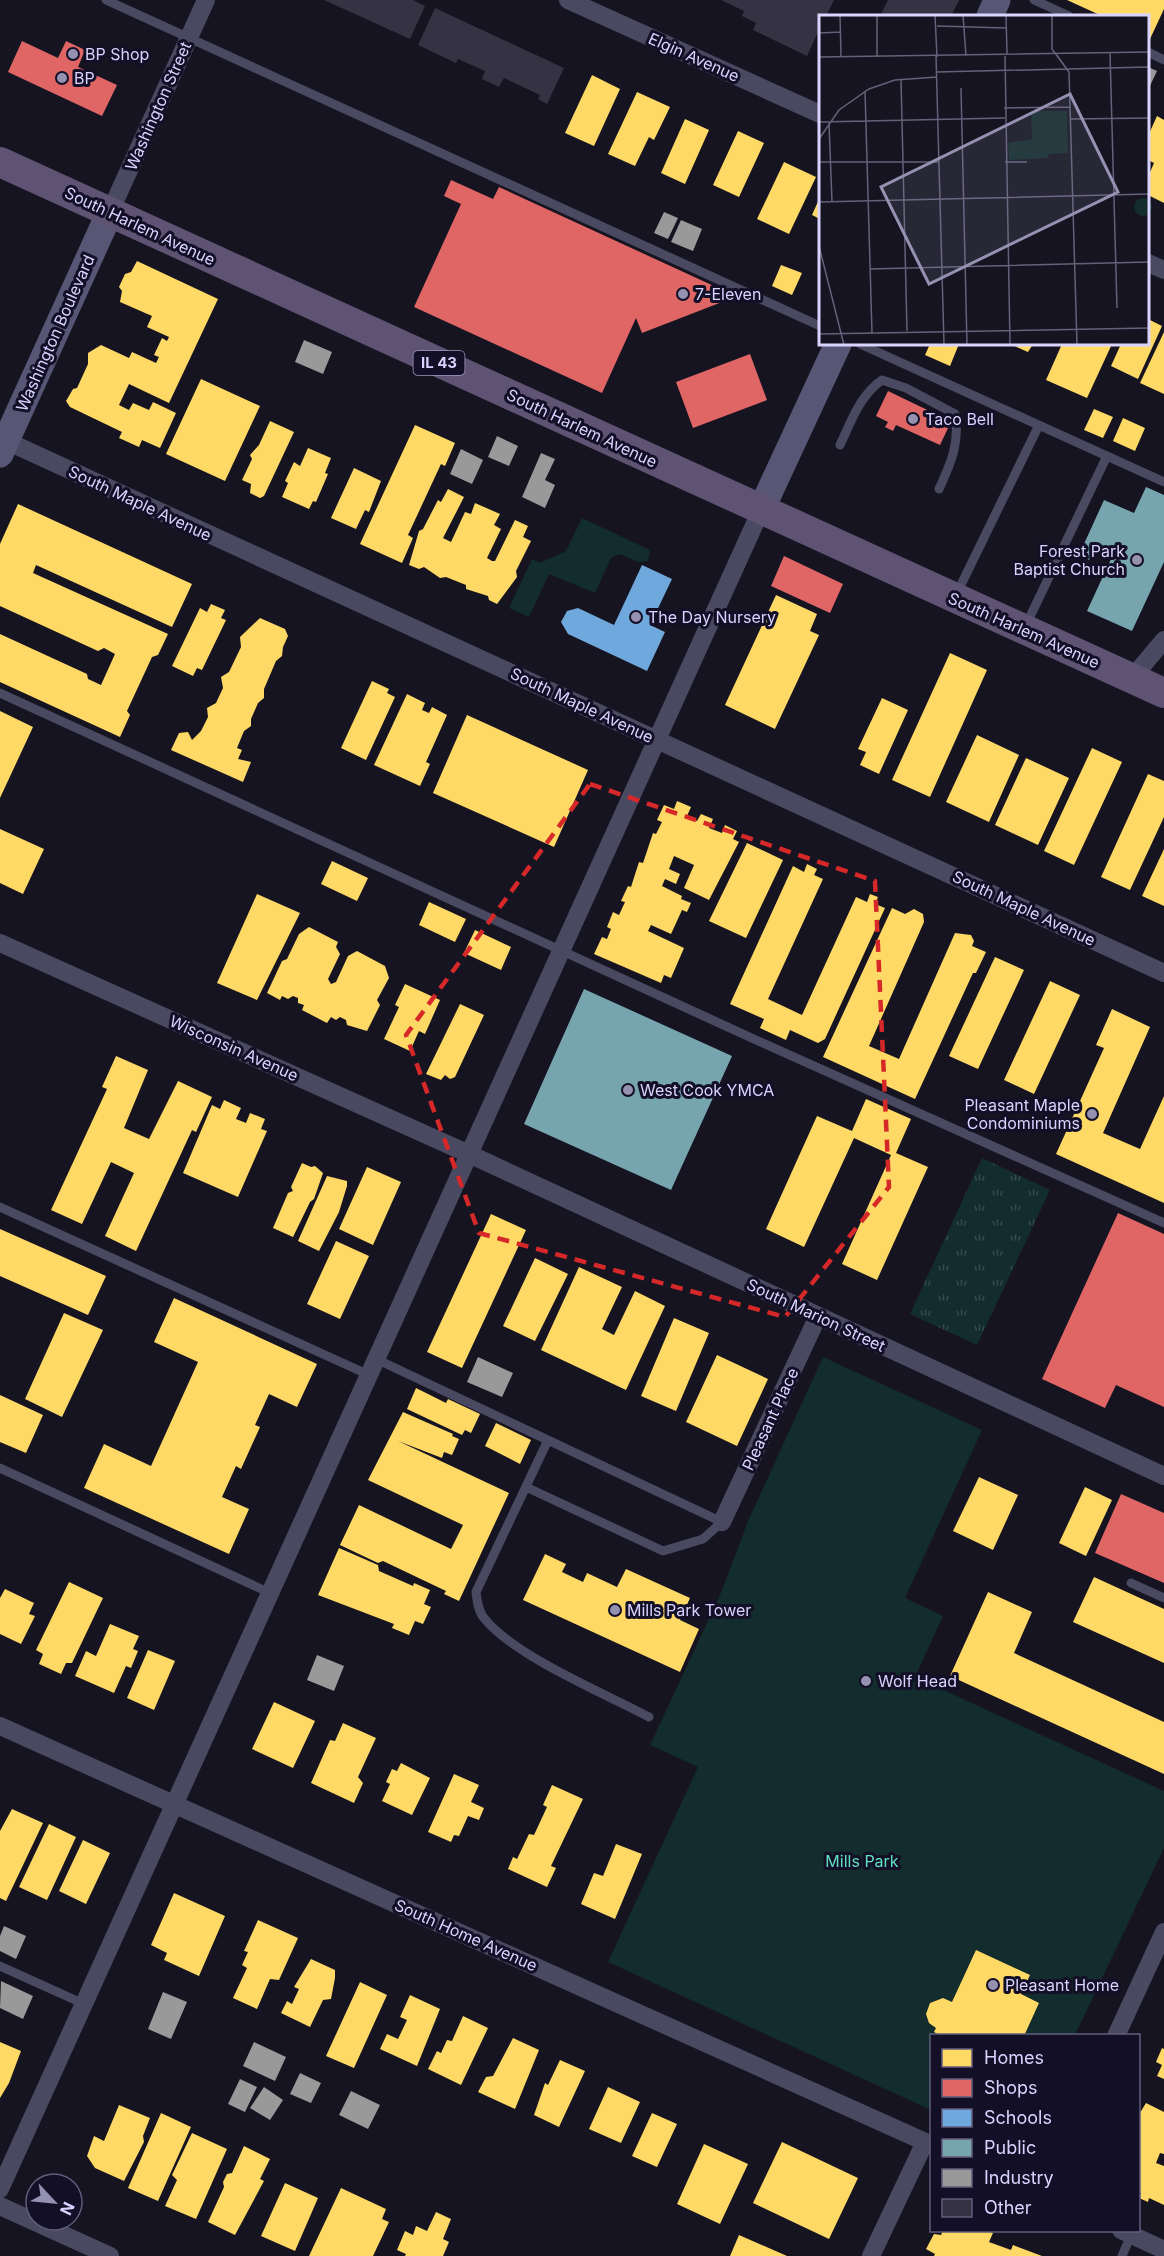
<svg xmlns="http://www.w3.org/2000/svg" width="1164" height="2256" font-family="Inter,sans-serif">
	<defs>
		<pattern id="grass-tufts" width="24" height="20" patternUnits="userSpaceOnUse" patternTransform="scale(1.5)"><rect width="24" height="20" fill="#132c2d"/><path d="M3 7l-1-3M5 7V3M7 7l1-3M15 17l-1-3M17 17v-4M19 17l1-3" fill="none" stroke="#354a4c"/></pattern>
	</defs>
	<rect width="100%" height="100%" fill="#161421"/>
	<path fill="url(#grass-tufts)" d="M982,1158L1050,1190L977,1345L910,1314Z"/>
	<path fill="#132c2d" d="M582,518L650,550L648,561L639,562L619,554L611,558L595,593L549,574L529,617L509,608L532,559L540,563L566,551Z
		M823,1357L982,1430L905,1598L943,1616L915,1677L1164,1791V1848L1075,2035L932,2036L931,2110L608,1962L698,1767L650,1745L720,1595L749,1519Z"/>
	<path fill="#ffd966" d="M1067,0H1164V9L1150,39L1148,16H1102Z
		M592,75L620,89L594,146L565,133Z
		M637,92L670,107L654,140L649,137L635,166L608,154Z
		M1157,116L1164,120V203L1148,195V177L1154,163L1148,160V136Z
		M685,119L709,130L685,184L661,173Z
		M738,131L764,143L739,197L713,185Z
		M784,162L816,177L789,234L757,219Z
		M820,197V219L812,215Z
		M137,261L218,299L169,403L129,384L119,405L129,410L133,403L149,410L153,402L176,413L160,448L142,440L139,447L119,438L122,432L70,407L66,401L73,389L77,388L88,364V353L101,345L129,358L132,352L156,363L159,357L154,355L162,338L167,341L169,337L147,327L152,316L120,302L122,291L119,287L125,274L131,272Z
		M781,265L802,273L792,295L772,286Z
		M1148,319L1162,326L1138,379L1111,366L1121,344H1148Z
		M1164,332V394L1140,383Z
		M930,344H959L950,366L925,355Z
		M1010,344H1033L1028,352Z
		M1062,344H1112L1087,398L1046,380Z
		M201,379L260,406L225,481L166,454Z
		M1094,409L1113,417L1103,438L1084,430Z
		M1123,418L1145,428L1135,451L1113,441Z
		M270,421L294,432L264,496L260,498L250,493L251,484L242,480L252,459L250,455L259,445Z
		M415,425L455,443L445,466L441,464L408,535L413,538L402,563L360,544Z
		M308,448L331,458L325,473L328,474L316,502L313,501L309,509L282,497L288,483L285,481L294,462L300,466Z
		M354,468L381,481L369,512L365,510L356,529L331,518Z
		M448,489L464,497L443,538L451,542L465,512L471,514L475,503L500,514L494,525L501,529L487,558L492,561H495L515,520L528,526L523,537L531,541L516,571L517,577L497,604L489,600L488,596L466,589V585L446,577L440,578L424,567L419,569L409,565L419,531L423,529L438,500L441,502Z
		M18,504L192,584L172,627L36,565L33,573L168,634L158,655L152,657L127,711L130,715L120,737L0,682V634L87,674L88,679L101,685L115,654L104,648L98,651L0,606V544Z
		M776,595L817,614L810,631L819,635L775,729L725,705Z
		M211,604L225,610L221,618L226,620L202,670L197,668L193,676L172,666L200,608L207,612Z
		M260,618L285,629L288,636L283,647L282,656L276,661L264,689V698L258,703L251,719V726L244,731L237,748L242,750L238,759L251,762L243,782L171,750L179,733L188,732L192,740L201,731L208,717L207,708L216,703L223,688L221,677L229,672L241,647L240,637Z
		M950,653L987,670L930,797L892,780Z
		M372,681L389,689L387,693L395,697L366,760L341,748Z
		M407,694L425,703L422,710L429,713L432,707L447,715L426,762L430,764L420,786L374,765Z
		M882,698L908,710L879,774L860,765L866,752L858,749Z
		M0,711L33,727L0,798Z
		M467,715L588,770L554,847L433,793Z
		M977,735L1019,755L989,822L946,802Z
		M1092,748L1122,762L1074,865L1044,851Z
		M1026,758L1069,778L1038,845L995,825Z
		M1148,774L1164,781V817L1130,890L1101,877Z
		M677,801L691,807L687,816L697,821L701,814L713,819L709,828L722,833L725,825L737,831L733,839L739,842L709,900L684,888L694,865L674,856L669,869L680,874L676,884L665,879L662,886L682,896L681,899L691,903L687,912L682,910L671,934L651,925L648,931L684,948L671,978L664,975L661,983L594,954L602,937L607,939L611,929L607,927L613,912L619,915L625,902L621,901L628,886L631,887L639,862L643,863L653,833L656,834L662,822L657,820L664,805L674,809Z
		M0,829L44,849L23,894L0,883Z
		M747,843L783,860L746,938L709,921Z
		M1164,849V906L1142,896Z
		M332,861L368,878L357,901L321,884Z
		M807,864L817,869L814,875L823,879L768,999L802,1015L856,897L867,902L870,894L878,897L875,904L885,908L825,1039L818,1043L790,1030L786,1040L760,1028L764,1019L730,1004L793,866L804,872Z
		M257,894L300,913L257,1000L217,983Z
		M429,902L466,919L455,942L419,925Z
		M892,908L905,914L914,909L923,914L924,922L869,1046L899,1059L955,933L971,935L974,941L972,946L986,952L976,973H973L915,1099L823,1057Z
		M309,927L338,942L336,947L340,954L328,979L331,984L336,982L348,956L357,951L385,966L389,978L377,1000L380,1005L367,1031L347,1025L346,1020L340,1017L336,1020L331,1017L327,1023L302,1010L304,1005L298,1003V998L293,996L288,999L282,996L280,1000L267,993L282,961L287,959L299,934Z
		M475,930L511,947L501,970L464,953Z
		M995,957L1024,970L978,1069L949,1056Z
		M1050,981L1080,995L1034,1094L1004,1080Z
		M405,984L440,1000L425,1034L419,1031L410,1051L384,1039L399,1007L395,1005Z
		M460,1004L484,1015L455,1077L450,1079L445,1075L441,1080L426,1074Z
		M1112,1009L1150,1027L1103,1133L1140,1149L1164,1096V1203L1056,1154L1104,1048L1096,1045Z
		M116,1056L148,1070L124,1128L149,1139L178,1081L212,1097L196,1132L192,1130L136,1251L105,1236L134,1173L111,1162L82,1224L51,1210L107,1089L102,1087Z
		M866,1099L911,1119L896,1153L928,1167L877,1280L842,1264L891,1155L854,1138L804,1247L766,1229L817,1116L852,1131Z
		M224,1100L241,1108L236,1119L246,1123L250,1113L265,1119L261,1129L267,1131L238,1197L183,1173L212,1105L220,1109Z
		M302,1163L311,1167L315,1166L323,1173L314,1199L310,1202L293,1237L273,1228L288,1193L293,1191L291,1187Z
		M367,1167L401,1182L373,1245L339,1229Z
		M327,1176L347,1181V1186L339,1212L319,1251L298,1241Z
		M491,1214L526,1230L462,1368L427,1352Z
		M0,1229L106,1276L88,1315L0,1276Z
		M336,1241L369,1256L340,1319L307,1304Z
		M535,1258L568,1274L535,1341L503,1326Z
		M579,1267L622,1287L602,1329L614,1335L635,1291L665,1306L626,1390L541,1350Z
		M174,1298L317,1364L297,1407L269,1394L255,1425L260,1427L241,1469L236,1466L222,1497L249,1509L229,1554L84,1488L104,1444L151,1466L198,1362L154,1342Z
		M64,1313L103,1330L62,1417L25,1399Z
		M674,1318L709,1333L676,1411L641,1396Z
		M717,1355L768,1379L737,1446L686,1422Z
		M416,1388L446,1403L448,1399L480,1414L471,1433L465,1430L462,1435L407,1409Z
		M0,1395L43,1415L26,1453L0,1442Z
		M403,1412L453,1434L452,1436L459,1439L452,1455L444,1452L442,1458L398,1441L509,1493L459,1601L444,1594L446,1591L383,1561L378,1563L340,1545L359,1505L451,1549L463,1525L368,1480Z
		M496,1423L531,1440L520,1464L485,1446Z
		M979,1477L1018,1495L993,1550L953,1531Z
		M1085,1487L1112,1500L1086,1556L1059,1543Z
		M339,1548L378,1565L379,1571L413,1586L414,1583L430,1590L424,1604L431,1607L423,1624L415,1621L409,1635L392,1628L394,1624L318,1595Z
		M545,1554L566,1564L562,1572L583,1582L587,1573L617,1587L626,1569L690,1598L680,1620L699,1629L680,1672L523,1600Z
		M1094,1577L1164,1609V1663L1073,1622Z
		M69,1582L103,1598L72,1663H66L61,1674L39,1664L43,1654L36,1650Z
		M5,1589L34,1603L29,1614L35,1616L21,1644L0,1634V1598Z
		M988,1592L1032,1612L1014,1653L1164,1722V1774L950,1676Z
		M110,1624L139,1636L133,1649L138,1651L131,1668L126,1666L114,1693L75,1676L86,1651L96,1656Z
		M148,1650L175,1661L154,1710L127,1698Z
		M274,1702L315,1721L293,1768L252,1749Z
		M343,1723L376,1738L358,1777L363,1783L354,1803L311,1783L330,1740L335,1741Z
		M401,1763L430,1778L412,1815L382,1801L390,1784L386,1782L392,1769L397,1771Z
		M454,1774L479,1785L471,1802L484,1808L479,1820L468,1816L459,1836L454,1835L451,1842L428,1832Z
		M552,1785L583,1799L551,1866L556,1868L547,1887L508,1869L513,1857L517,1859L529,1834L534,1835L547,1807L543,1805Z
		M12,1809L43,1823L6,1901L0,1898V1831Z
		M49,1824L76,1837L47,1900L19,1887Z
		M83,1840L110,1853L86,1904L59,1891Z
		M616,1844L642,1854L615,1919L581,1904L594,1873L603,1876Z
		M174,1893L225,1916L199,1976L164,1960L167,1953L151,1945Z
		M258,1920L298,1938L279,1980L270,1979L257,2009L233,1998L247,1968L242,1965L248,1952L244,1951Z
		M976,1950L1030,1975L1021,1994L1039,2003L1024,2036H941L934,2032L936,2028L929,2023L926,2014L930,2003L943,1998L952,2002Z
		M311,1959L335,1970V1978L331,1999L323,2000L310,2027L281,2013L287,2001L292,2004L299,1989L294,1987Z
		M360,1982L387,1995L354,2068L326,2056Z
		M410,1995L440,2009L417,2066L380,2049L387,2034L398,2039L407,2020L400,2017Z
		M463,2016L488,2028L461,2085L428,2069L437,2051L441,2053L447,2040L452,2041Z
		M513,2038L539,2050L515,2109L478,2092L486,2077L493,2076Z
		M0,2042L21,2051L9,2083L0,2098Z
		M1162,2048L1164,2049V2079L1157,2076L1162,2065L1156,2062Z
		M560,2060L585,2071L559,2127L534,2115L545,2083L548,2085Z
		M608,2087L640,2102L621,2143L589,2129Z
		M1146,2103L1164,2112V2154L1160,2153L1156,2163L1164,2166V2205L1149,2198L1148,2202L1139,2198L1141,2193L1138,2192V2116Z
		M119,2105L150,2118L143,2136L144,2142L124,2181L95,2168L87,2156L94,2136L104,2141Z
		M161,2113L191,2127L158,2201L128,2188Z
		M652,2113L677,2124L657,2167L632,2156Z
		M192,2133L227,2149L196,2219L165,2206L177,2180L172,2175Z
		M782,2142L858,2178L829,2239L753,2203Z
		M704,2144L748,2164L720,2224L677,2204Z
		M244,2146L270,2159L260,2179L264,2181L235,2235L208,2222L224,2187L223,2182L227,2174L232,2173Z
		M285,2183L318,2198L295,2251L261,2236Z
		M341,2188L386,2209L382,2219L389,2222L373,2256H309Z
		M436,2212L451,2219L443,2239L449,2242L443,2256H405L406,2254L397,2250L405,2231L413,2235L416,2226L427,2231Z
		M943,2230H986L993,2233L989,2242L1011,2250L1013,2245L1042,2256H934L935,2254L926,2249L934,2234L941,2235Z
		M739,2235L787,2256H730Z"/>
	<path fill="#e06666" d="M22,41L58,58L66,41L85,50L78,67L117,85L102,116L8,72Z
		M451,180L493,199L499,187L716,287L722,302L642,333L636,318L602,393L414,307L461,204L444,196Z
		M750,354L767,400L693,428L676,382Z
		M888,391L944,418L942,421L950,424L940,445L896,425L893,431L885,427L888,422L876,416Z
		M784,556L843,584L830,613L771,586Z
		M1118,1213L1164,1234V1407L1116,1385L1105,1408L1042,1379Z
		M1121,1494L1164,1513V1583L1095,1553Z"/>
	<path fill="#6fa8dc" d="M642,565L672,579L650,625L665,632L647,671L568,634L561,622L567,611L578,608L614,625Z"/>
	<path fill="#76a5af" d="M1146,487L1164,495V562L1132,631L1087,611L1111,559L1093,551L1089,560L1079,555L1104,500L1134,513Z
		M584,989L732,1056L671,1190L524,1124Z"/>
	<path fill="#999" d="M1148,67L1157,71L1148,90Z
		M664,212L678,218L668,239L654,233Z
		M681,220L702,229L693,251L671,242Z
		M304,340L332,352L323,374L295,362Z
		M497,436L518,446L509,466L488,457Z
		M461,449L483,460L472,484L450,474Z
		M541,453L555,459L545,480L555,485L545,508L522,497Z
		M478,1357L513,1373L502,1397L467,1382Z
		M317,1655L344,1666L334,1691L307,1680Z
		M4,1926L26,1936L16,1959L0,1951V1936Z
		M1,1981L33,1996L23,2019L0,2008Z
		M163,1992L187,2002L171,2039L148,2029Z
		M254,2042L286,2057L275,2081L243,2066Z
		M300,2073L321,2083L311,2103L290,2094Z
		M240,2079L257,2087L245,2112L228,2104Z
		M264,2087L283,2100L270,2120L250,2108Z
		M351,2091L380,2105L368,2129L339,2115Z"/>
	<path fill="#343243" d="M324,0H413L425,6L410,39Z
		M721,0H834L826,16H820V28L807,56L753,30L756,23L742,16L744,11Z
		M888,0H959L951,16H880Z
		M435,8L564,68L547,104L538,99L540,95L504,78L499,87L482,79L485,71L458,59L456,63L418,45Z"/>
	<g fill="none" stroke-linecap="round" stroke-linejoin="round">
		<path stroke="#4a4962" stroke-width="9" d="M106,0L820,326
			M1034,0L1069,16
			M1148,52L1164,60
			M860,344L1164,482
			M840,445C851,422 860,395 882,380L906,388L955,414C960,443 951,463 939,489
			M957,593L1039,425
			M1026,625L1107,456
			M0,693L756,1040L1164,1223
			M0,1207L369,1375
			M376,1359L722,1522L703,1539L663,1551L526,1487
			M548,1440L476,1592C477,1600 478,1611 484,1618C514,1656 604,1693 649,1717
			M0,1468L270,1593
			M1131,1583L1164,1598
			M0,1966L84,2004
			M1122,2256L1131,2235"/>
		<path stroke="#4a4962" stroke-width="18" d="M568,0L820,114
			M110,212L206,0
			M1148,263L1164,270
			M0,438L1164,973
			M1132,678L1164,640
			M0,943L469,1154L1164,1476
			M722,1522L818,1316
			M0,1726L932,2145
			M1116,2036L1164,1932
			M0,2189L761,510
			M0,2206L110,2256
			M1121,2230L1164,2250
			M871,2256L925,2142"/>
		<path stroke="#575674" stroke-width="27" d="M990,16L997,0
			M0,454L110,212
			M761,510L838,344"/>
		<path stroke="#5e5373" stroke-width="30" d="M0,162L1164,693"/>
	</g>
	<path fill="none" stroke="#d62828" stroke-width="4.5" stroke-dasharray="12 8" stroke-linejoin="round" d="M590,784L875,881L889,1187L785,1317L479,1233L406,1035Z"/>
	<g fill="#9591b1" stroke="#130f26" stroke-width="2">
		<circle cx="73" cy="54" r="6"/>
		<circle cx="62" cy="78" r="6"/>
		<circle cx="683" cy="294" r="6"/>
		<circle cx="913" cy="419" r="6"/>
		<circle cx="1137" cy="560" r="6"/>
		<circle cx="636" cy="617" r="6"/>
		<circle cx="628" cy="1090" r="6"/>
		<circle cx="1092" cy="1114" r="6"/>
		<circle cx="615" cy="1610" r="6"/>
		<circle cx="866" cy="1681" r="6"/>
		<circle cx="993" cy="1985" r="6"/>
	</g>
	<g text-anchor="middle" stroke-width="6" stroke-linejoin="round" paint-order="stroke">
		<rect fill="#130f26" stroke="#9e99be" stroke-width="1.5" x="413.5" y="351" width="51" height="24" rx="4.5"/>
		<g font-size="15" font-weight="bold" fill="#d9d4ff">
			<text x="439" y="368">IL 43</text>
		</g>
		<g font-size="16" fill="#d9d4ff" stroke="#130f26" text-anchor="start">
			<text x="85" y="60">BP Shop</text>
			<text x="74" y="84">BP</text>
			<text x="695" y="300">7-Eleven</text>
			<text x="925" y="425">Taco Bell</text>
			<text x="1125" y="557" text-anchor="end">Forest Park<tspan x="1125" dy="18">Baptist Church</tspan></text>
			<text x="648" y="623">The Day Nursery</text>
			<text x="640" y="1096">West Cook YMCA</text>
			<text x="1080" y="1111" text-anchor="end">Pleasant Maple<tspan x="1080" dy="18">Condominiums</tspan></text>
			<text x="627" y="1616">Mills Park Tower</text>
			<text x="878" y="1687">Wolf Head</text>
			<text x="1005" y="1991">Pleasant Home</text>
		</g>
		<g font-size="16" fill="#d9d4ff" stroke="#130f26">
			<text transform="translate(694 57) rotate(24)" y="6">Elgin Avenue</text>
			<text transform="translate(158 106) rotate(-66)" y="6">Washington Street</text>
			<text transform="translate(140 226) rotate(25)" y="6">South Harlem Avenue</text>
			<text transform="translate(55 333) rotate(-66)" y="6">Washington Boulevard</text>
			<text transform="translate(582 428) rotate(25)" y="6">South Harlem Avenue</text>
			<text transform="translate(140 503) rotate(25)" y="6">South Maple Avenue</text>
			<text transform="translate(1024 630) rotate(24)" y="6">South Harlem Avenue</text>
			<text transform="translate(582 705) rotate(25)" y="6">South Maple Avenue</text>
			<text transform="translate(1024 908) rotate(25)" y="6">South Maple Avenue</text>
			<text transform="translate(234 1048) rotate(24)" y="6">Wisconsin Avenue</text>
			<text transform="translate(816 1315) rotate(25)" y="6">South Marion Street</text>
			<text transform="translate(770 1419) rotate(-65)" y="6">Pleasant Place</text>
			<text transform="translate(466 1935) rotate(24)" y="6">South Home Avenue</text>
		</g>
		<g font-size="16" fill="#5fe0c0" stroke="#130f26">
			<text x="862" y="1867">Mills Park</text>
		</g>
	</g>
	<g transform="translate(819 15)">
		<rect width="330" height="330" fill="#161421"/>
		<path d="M212,96H248L249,138L230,139L229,143L190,145L189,128L213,124ZM315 192a9 9 0 1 1 18 0a9 9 0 1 1-18 0Z" fill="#132c2d"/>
		<path fill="none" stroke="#64617a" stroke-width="1.5" d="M21,0L22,42M58,0V42M116,0L118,42M144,0L147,41M187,0L188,39M233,0V34L247,53M118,11L187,13M0,18L22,17M291,38L298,293M237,39L250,57L258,330M117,41L125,330M186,41L191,330M0,42L330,37M118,57L330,52M82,64L88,316M142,73L148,330M46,76L53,318M185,93L251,92M251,104L330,103M0,107L186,103M10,108L13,187M0,124L20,95L50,74L76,65L118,62M0,147H120M186,147H208M0,187L330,179M0,231L25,330M51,254L330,247M0,319L330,313"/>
		<path fill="#9591b1" fill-opacity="0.15" stroke="#9591b1" stroke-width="3" d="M251,79L299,177L110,269L62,172Z"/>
		<rect width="330" height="330" fill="none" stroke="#d9d4ff" stroke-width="3"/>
	</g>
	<rect x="930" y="2034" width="210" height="198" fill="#130f26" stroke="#625e7d" stroke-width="1.5"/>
	<rect x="942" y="2049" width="30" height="18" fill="#ffd966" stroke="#625e7d" stroke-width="1.5"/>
	<text x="984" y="2064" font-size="18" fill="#d9d4ff">Homes</text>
	<rect x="942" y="2079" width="30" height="18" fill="#e06666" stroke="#625e7d" stroke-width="1.5"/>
	<text x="984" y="2094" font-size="18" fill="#d9d4ff">Shops</text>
	<rect x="942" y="2109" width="30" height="18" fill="#6fa8dc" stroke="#625e7d" stroke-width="1.5"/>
	<text x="984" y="2124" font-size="18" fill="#d9d4ff">Schools</text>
	<rect x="942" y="2139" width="30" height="18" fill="#76a5af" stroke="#625e7d" stroke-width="1.5"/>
	<text x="984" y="2154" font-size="18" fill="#d9d4ff">Public</text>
	<rect x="942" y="2169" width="30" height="18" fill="#999999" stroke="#625e7d" stroke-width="1.5"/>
	<text x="984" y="2184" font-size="18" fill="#d9d4ff">Industry</text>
	<rect x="942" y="2199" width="30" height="18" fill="#343243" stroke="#625e7d" stroke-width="1.5"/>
	<text x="984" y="2214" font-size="18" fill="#d9d4ff">Other</text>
	<g transform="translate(54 2202) rotate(116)"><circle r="28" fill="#130f26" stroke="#625e7d" stroke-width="1.5"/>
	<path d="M0-4.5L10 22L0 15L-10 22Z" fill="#9591b1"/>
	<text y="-9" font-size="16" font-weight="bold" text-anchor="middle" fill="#d9d4ff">N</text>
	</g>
</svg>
